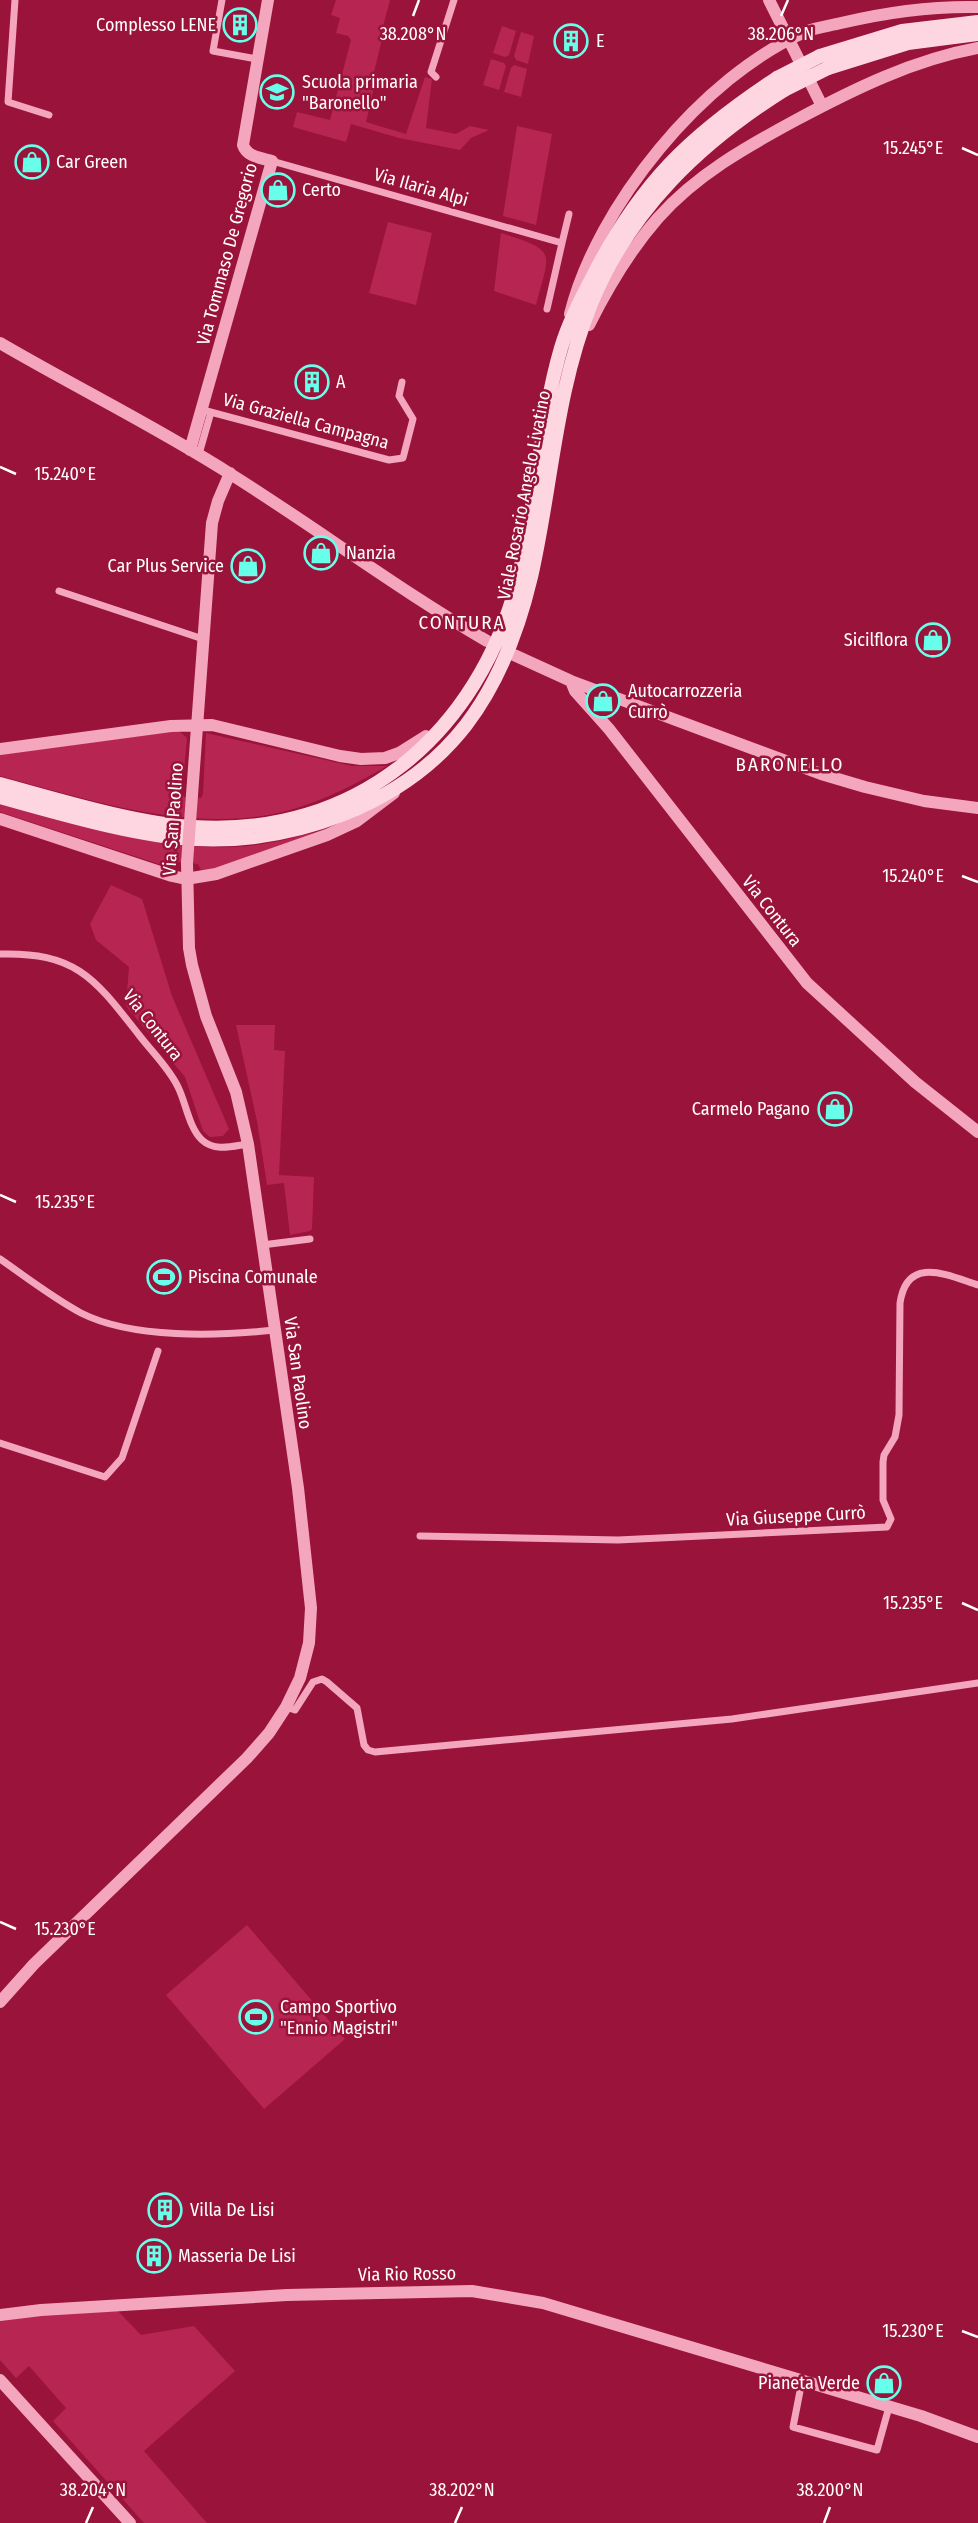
<svg xmlns="http://www.w3.org/2000/svg" width="978" height="2523" font-family="'Fira Sans Condensed',sans-serif">
	<rect width="100%" height="100%" fill="#99133a"/>
	<path fill="#b72652" d="M336,0H390L381,34L383,35L374,72L377,74L366,122L406,134L425,77L432,79L426,128L456,134L470,126L489,130L471,138L460,150L399,138L351,124L346,142L293,127L297,112L330,120L351,40L348,36L336,33L340,18L331,15Z
		M502,26L516,31L509,55L505,57L493,53Z
		M521,32L534,36L528,64L516,60L514,56Z
		M491,59L504,63L506,66L499,90L483,85Z
		M514,65L527,69L521,97L504,92L511,68Z
		M517,126L552,134L536,225L503,216Z
		M388,222L432,233L416,305L369,293Z
		M501,233C558,251 550,251 536,305L494,291Z
		M179,731L187,738L182,793L184,797L201,798L203,794L206,733L352,766H387C356,784 325,800 290,810C198,836 89,800 0,776V754Z
		M0,804C81,824 164,854 248,846C278,843 307,834 337,826L219,869L201,870L198,864L177,862L174,869L0,812Z
		M111,885L142,899L172,996L229,1129L223,1136L210,1137L203,1131L185,1077L126,1006L129,967L96,940L90,924Z
		M236,1025H275L274,1050L285,1051L279,1175L314,1177L312,1229L310,1231L290,1235L284,1183L267,1185L257,1121Z
		M247,1925L345,2039L264,2109L166,1995Z
		M118,2311L141,2335L194,2326L235,2371L144,2451L207,2523H144L53,2421L66,2408L29,2366L16,2378L0,2360V2321L41,2315Z"/>
	<g fill="none" stroke-linecap="round" stroke-linejoin="round">
		<path stroke="#f3a6bd" stroke-width="7" d="M15,0L8,102L49,115
			M222,0L213,51L257,59
			M436,77L431,72L454,0
			M272,161L562,243L547,309
			M562,243L569,214
			M203,410L389,460L403,458L413,419L399,396L402,382
			M199,454L211,412
			M59,591L203,639
			M0,954C77,952 95,979 139,1035C152,1052 169,1068 178,1087C186,1103 189,1128 202,1140C215,1152 233,1146 248,1144
			M262,1245L310,1239
			M0,1259C26,1277 53,1298 81,1313C132,1339 218,1336 274,1330
			M0,1443L105,1477L122,1458L158,1351
			M420,1536L618,1540L887,1527L891,1519L883,1500V1462L884,1455L895,1437L899,1415L900,1303C907,1255 947,1275 978,1285
			M286,1707L295,1710L313,1682L322,1679L327,1682L357,1708L364,1745L368,1750L375,1752L732,1719L978,1683
			M802,2381L793,2427L877,2450L889,2407"/>
		<path stroke="#f3a6bd" stroke-width="12" d="M769,0L822,106
			M570,314C597,206 703,76 805,32C817,27 829,26 841,23C887,12 931,6 978,7
			M589,325C608,287 630,250 658,218C696,175 746,147 796,120C854,89 913,60 978,48
			M0,343C77,388 157,427 232,475C318,529 399,590 487,641
			M190,450L272,161C261,158 247,157 243,145L268,0
			M514,655L571,681L821,774L865,787L924,801L978,808
			M571,681L575,691L609,729L807,983L915,1082L978,1132
			M0,749L171,726L212,725L340,756L361,759L385,758L399,753L426,736
			M192,795L212,523L218,501L230,473
			M0,819L172,876L186,879L216,874L327,835L357,821L394,793
			M0,2002L34,1964L247,1758L269,1733L286,1707L300,1678L309,1643L311,1608L298,1488L248,1144L236,1092L206,1016L192,965L189,948L187,863
			M0,2315L41,2310L287,2295L472,2291L543,2303L921,2416L978,2437
			M0,2380L130,2523"/>
		<path stroke="#fdd6e1" stroke-width="14" d="M820,56L902,31L978,22
			M828,68L908,43L978,34
			M0,784C59,800 133,823 193,827C357,838 479,733 518,579C537,503 539,423 561,348C568,324 580,301 591,280C639,184 689,136 777,78
			M0,797C59,813 134,836 195,839C294,844 404,805 466,725C498,683 519,628 531,577C552,485 555,393 591,304C629,210 700,143 784,90"/>
		<path stroke="#f3a6bd" stroke-width="12" d="M187,863L192,795"/>
		<path stroke="#fdd6e1" stroke-width="14" d="M777,78L820,56
			M784,90L828,68"/>
	</g>
	<path fill="none" stroke="#fff" stroke-width="2.5" d="M413,16L419,0M781,16L788,0M962,148L978,155M0,467L16,474M962,876L978,882M0,1195L16,1202M962,1603L978,1610M0,1922L16,1929M962,2331L978,2337M86,2523L93,2507M455,2523L462,2507M824,2523L830,2507"/>
	<defs>
		<symbol id="building-ring" viewBox="-11 -11 22 22"><circle r="9.5" fill="#99133a" stroke="#68ffea" stroke-width="1.5"/><path d="M-4-6H4V6H1V3H-1V6H-4ZM-2.5-4.3h1.7v1.8h-1.7ZM.8-4.3h1.7v1.8H.8ZM-2.5-1h1.7V.8h-1.7ZM.8-1h1.7V.8H.8Z" fill="#68ffea"/></symbol>
		<symbol id="school-ring" viewBox="-11 -11 22 22"><circle r="9.5" fill="#99133a" stroke="#68ffea" stroke-width="1.5"/><path d="M0-5L7-2L0 1L-7-2ZM-4 1L0 2.5L4 1V4Q0 6-4 4Z" fill="#68ffea"/></symbol>
		<symbol id="shop-ring" viewBox="-11 -11 22 22"><circle r="9.5" fill="#99133a" stroke="#68ffea" stroke-width="1.5"/><path d="M-5-2.5h2.3a2.7 3.5 0 0 1 5.4 0H5L5.5 6h-11ZM-1.5-2.5h3a1.5 2.3 0 0 0-3 0Z" fill="#68ffea"/></symbol>
		<symbol id="stadium-ring" viewBox="-11 -11 22 22"><circle r="9.5" fill="#99133a" stroke="#68ffea" stroke-width="1.5"/><path d="M0-5a6.5 5 0 1 0 0 10a6.5 5 0 1 0 0-10ZM-3.5-1.8h7v3.6h-7Z" fill="#68ffea"/></symbol>
	</defs>
	<g fill-rule="evenodd">
		<use href="#building-ring" x="221" y="6" width="38" height="38"/>
		<use href="#building-ring" x="552" y="22" width="38" height="38"/>
		<use href="#school-ring" x="258" y="73" width="38" height="38"/>
		<use href="#shop-ring" x="13" y="143" width="38" height="38"/>
		<use href="#shop-ring" x="259" y="171" width="38" height="38"/>
		<use href="#building-ring" x="293" y="363" width="38" height="38"/>
		<use href="#shop-ring" x="302" y="534" width="38" height="38"/>
		<use href="#shop-ring" x="229" y="547" width="38" height="38"/>
		<use href="#shop-ring" x="914" y="621" width="38" height="38"/>
		<use href="#shop-ring" x="584" y="682" width="38" height="38"/>
		<use href="#shop-ring" x="816" y="1090" width="38" height="38"/>
		<use href="#stadium-ring" x="145" y="1258" width="38" height="38"/>
		<use href="#stadium-ring" x="237" y="1998" width="38" height="38"/>
		<use href="#building-ring" x="146" y="2191" width="38" height="38"/>
		<use href="#building-ring" x="135" y="2237" width="38" height="38"/>
		<use href="#shop-ring" x="865" y="2364" width="38" height="38"/>
	</g>
	<g text-anchor="middle" stroke-width="5" stroke-linejoin="round" paint-order="stroke">
		<g font-size="18" fill="#fff" stroke="#99133a" text-anchor="start">
			<text x="216" y="31" text-anchor="end">Complesso LENE</text>
			<text x="596" y="47">E</text>
			<text x="302" y="88">Scuola primaria<tspan x="302" dy="21">"Baronello"</tspan></text>
			<text x="56" y="168">Car Green</text>
			<text x="302" y="196">Certo</text>
			<text x="336" y="388">A</text>
			<text x="346" y="559">Nanzia</text>
			<text x="224" y="572" text-anchor="end">Car Plus Service</text>
			<text x="908" y="646" text-anchor="end">Sicilflora</text>
			<text x="628" y="697">Autocarrozzeria<tspan x="628" dy="21">Currò</tspan></text>
			<text x="810" y="1115" text-anchor="end">Carmelo Pagano</text>
			<text x="188" y="1283">Piscina Comunale</text>
			<text x="280" y="2013">Campo Sportivo<tspan x="280" dy="21">"Ennio Magistri"</tspan></text>
			<text x="190" y="2216">Villa De Lisi</text>
			<text x="178" y="2262">Masseria De Lisi</text>
			<text x="860" y="2389" text-anchor="end">Pianeta Verde</text>
		</g>
		<g font-size="18" fill="#fff" stroke="#99133a">
			<text transform="translate(421 187) rotate(16)" y="6">Via Ilaria Alpi</text>
			<text transform="translate(227 254) rotate(-75)" y="6">Via Tommaso De Gregorio</text>
			<text transform="translate(306 421) rotate(15)" y="6">Via Graziella Campagna</text>
			<text transform="translate(524 495) rotate(-79)" y="6">Viale Rosario Angelo Livatino</text>
			<text transform="translate(173 819) rotate(-86)" y="6">Via San Paolino</text>
			<text transform="translate(772 911) rotate(52)" y="6">Via Contura</text>
			<text transform="translate(153 1025) rotate(52)" y="6">Via Contura</text>
			<text transform="translate(298 1373) rotate(82)" y="6">Via San Paolino</text>
			<text transform="translate(796 1516) rotate(-3)" y="6">Via Giuseppe Currò</text>
			<text transform="translate(407 2274) rotate(-1)" y="6">Via Rio Rosso</text>
		</g>
		<g font-size="19" letter-spacing="2" fill="#fff" stroke="#99133a">
			<text x="462" y="629">CONTURA</text>
			<text x="790" y="771">BARONELLO</text>
		</g>
	</g>
	<g font-size="18" text-anchor="middle" fill="#fff" stroke="#99133a" stroke-width="5" stroke-linejoin="round" paint-order="stroke">
		<text x="413" y="40">38.208°N</text>
		<text x="781" y="40">38.206°N</text>
		<text x="913" y="154">15.245°E</text>
		<text x="65" y="480">15.240°E</text>
		<text x="913" y="882">15.240°E</text>
		<text x="65" y="1208">15.235°E</text>
		<text x="913" y="1609">15.235°E</text>
		<text x="65" y="1935">15.230°E</text>
		<text x="913" y="2337">15.230°E</text>
		<text x="93" y="2496">38.204°N</text>
		<text x="462" y="2496">38.202°N</text>
		<text x="830" y="2496">38.200°N</text>
	</g>
</svg>
